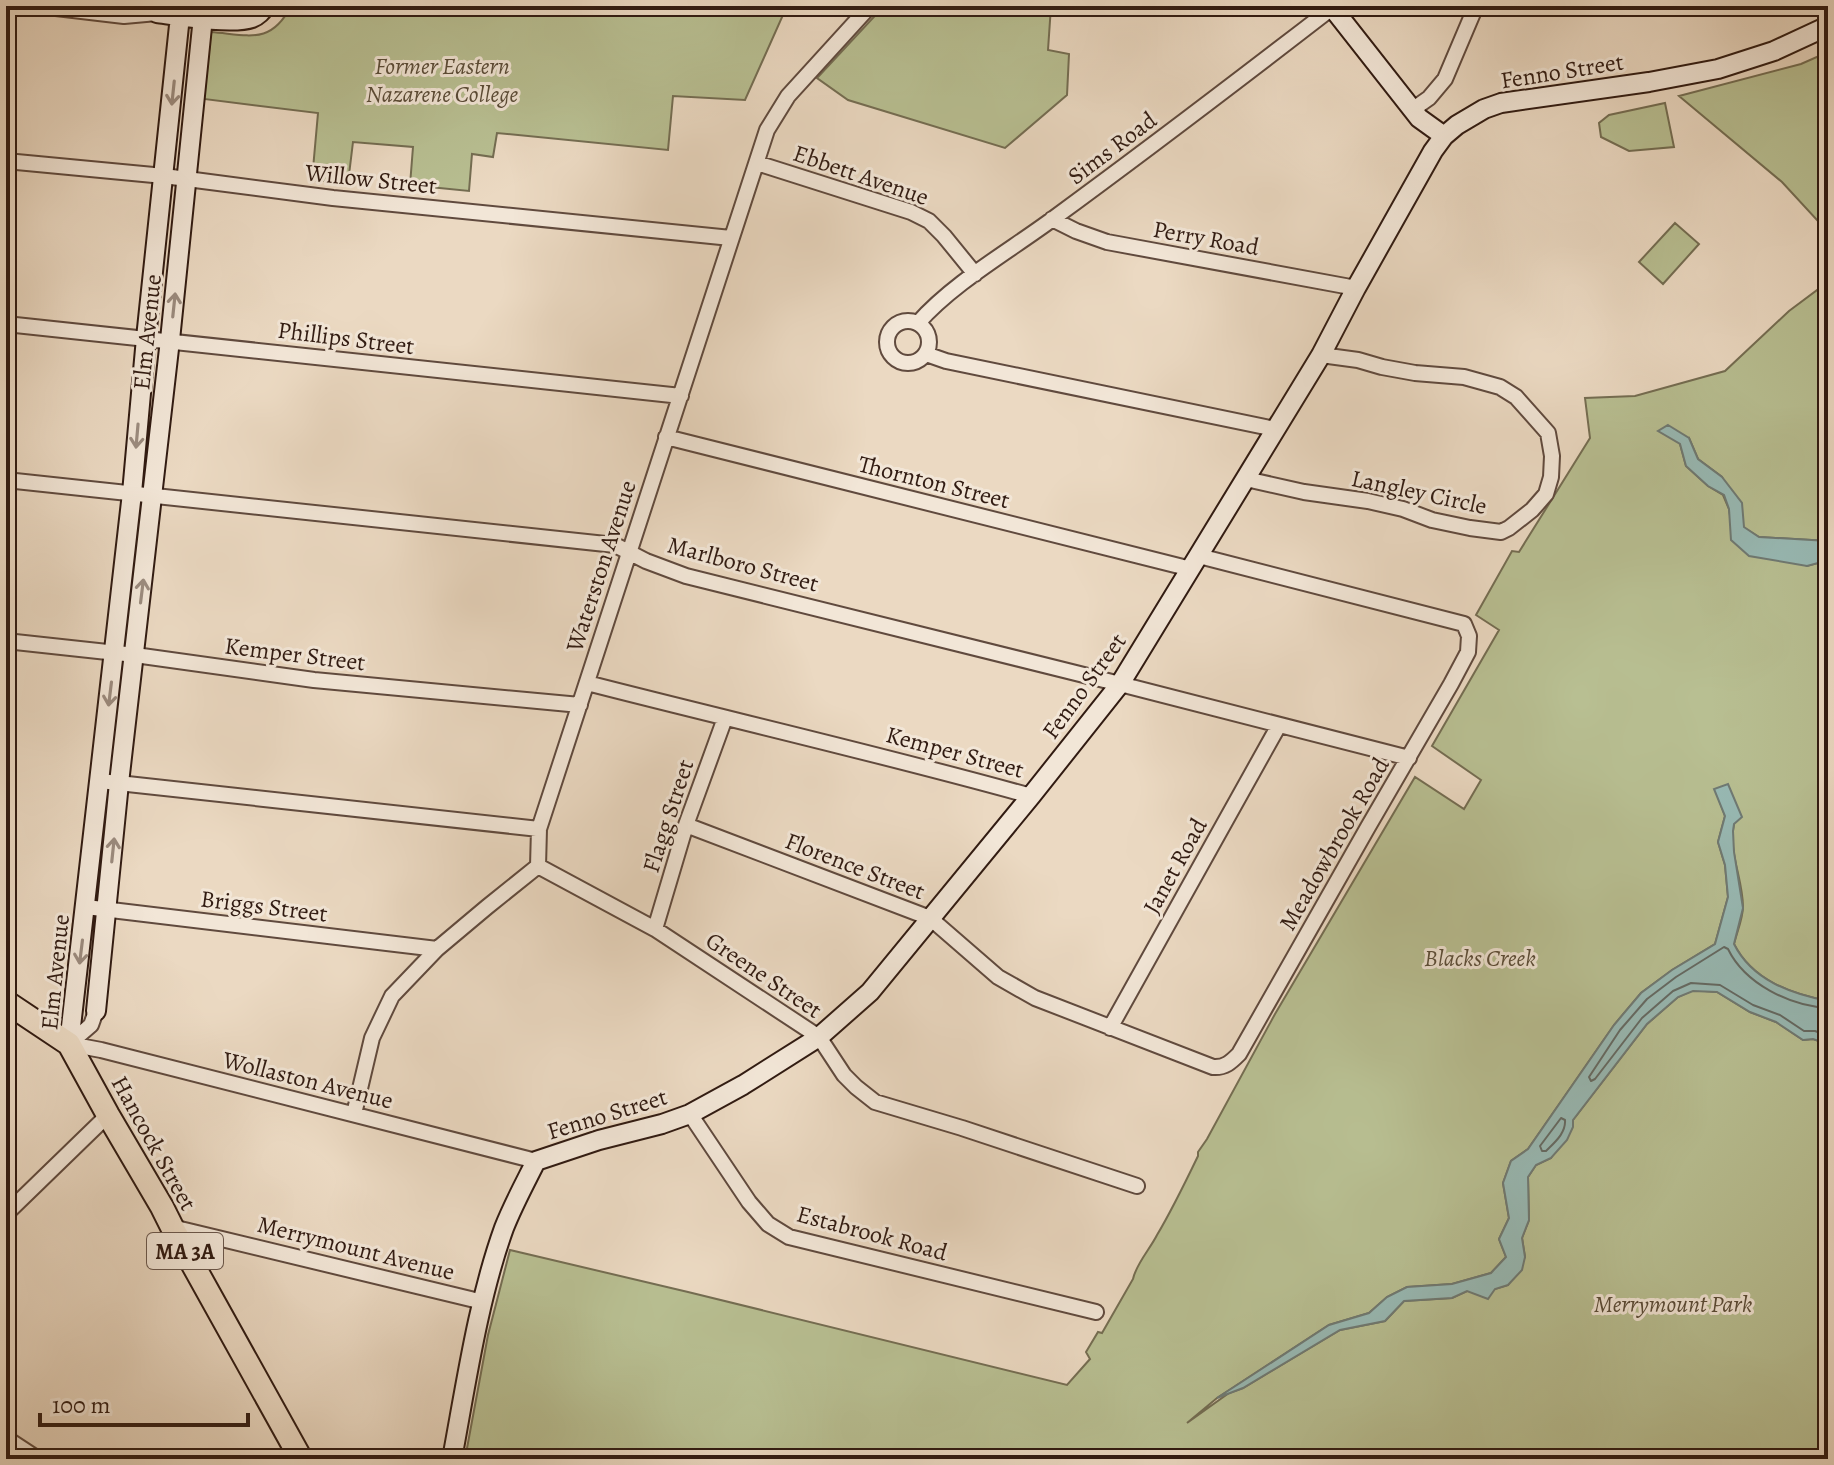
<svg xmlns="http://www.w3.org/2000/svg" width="1834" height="1465" font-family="Alegreya,serif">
	<rect width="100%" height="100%" fill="#ebd9c2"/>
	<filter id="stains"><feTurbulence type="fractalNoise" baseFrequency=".0025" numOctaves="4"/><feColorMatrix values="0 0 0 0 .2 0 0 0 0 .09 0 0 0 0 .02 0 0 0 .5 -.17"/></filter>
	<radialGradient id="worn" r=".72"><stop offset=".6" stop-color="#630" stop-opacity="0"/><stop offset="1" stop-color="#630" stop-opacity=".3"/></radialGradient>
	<path fill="#b8bf92" stroke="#746d52" stroke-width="2" d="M291,6H787L745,100L673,96L668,150L497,133L493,157L472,154L469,191L410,185L413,147L353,142L348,183L312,180L318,113L204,99L211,32C249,35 271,45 291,6Z
		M884,6H1051L1048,50L1069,54L1067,95L1005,148L848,100L817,78Z
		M1828,52V232L1782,182L1679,96L1801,64Z
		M1665,103L1674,147L1629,151L1601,137L1599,123L1609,115Z
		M1675,223L1699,244L1663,284L1639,262Z
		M1828,269V541L1759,537L1743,527L1722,477L1698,459L1689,438L1680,444L1686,466L1708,486L1723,495L1729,509L1731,522L1807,566L1825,561L1828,563V1001C1791,994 1752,980 1734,944C1737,932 1743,918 1743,907C1743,879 1728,852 1734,824L1715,789L1725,816L1718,842L1725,865L1728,897L1715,944L1672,970L1641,993L1614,1025L1528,1149L1511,1161L1503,1183L1509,1218L1499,1239L1506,1257L1491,1273L1452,1284L1407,1287L1387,1297L1369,1313L1329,1325L1217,1398L1187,1423L1229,1393L1243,1388L1340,1330L1385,1321L1404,1301L1452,1298L1467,1291L1495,1289L1508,1285L1525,1257L1522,1238L1529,1220L1528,1177L1536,1165L1551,1158L1573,1120L1647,1024L1678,997L1693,990L1717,992L1750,1012L1776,1022L1803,1040L1813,1039L1828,1044V1459H465L488,1335L510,1250L688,1292L1067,1385L1090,1359L1086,1352L1098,1332L1102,1333L1133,1279C1136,1264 1150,1249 1157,1235C1172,1210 1185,1183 1198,1156V1152L1207,1139L1275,1014L1415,777L1464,809L1481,780L1432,746L1499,630L1476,615L1512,551L1519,552L1590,438L1585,398L1635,396L1725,371L1789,311L1821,287Z"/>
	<path fill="#98bab5" stroke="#6f7a74" stroke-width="2" d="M1668,425L1689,438L1698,459L1722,477L1742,503L1744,527L1759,537L1828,541V563L1825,561L1807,566L1749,556L1731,540L1729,509L1724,495L1708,486L1686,466L1680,444L1658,431Z
		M1728,784L1742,817L1734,824L1733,831L1734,852L1743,908L1734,944C1752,980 1791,994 1828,1001V1044L1813,1039L1803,1040L1776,1022L1750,1012L1717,992L1693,991L1678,997L1647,1024L1573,1120V1127L1567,1140L1551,1158L1536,1165L1528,1177L1529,1220L1522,1238L1525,1257L1522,1270L1508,1285L1495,1289L1488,1299L1467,1291L1452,1298L1404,1301L1385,1321L1340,1330L1243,1388L1217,1398L1329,1325L1369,1313L1387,1297L1407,1287L1452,1284L1491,1273L1506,1257L1499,1239L1509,1218L1503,1183L1511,1161L1528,1149L1614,1025L1641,993L1672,970L1715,944L1728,897L1725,865L1718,842L1725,816L1714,789Z"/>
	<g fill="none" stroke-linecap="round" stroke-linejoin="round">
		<path stroke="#646a64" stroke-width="2" d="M1828,1008C1790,1006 1745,984 1728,949L1724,947L1676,977L1647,999L1620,1030L1589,1077L1591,1081L1595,1079L1642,1018L1673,991L1691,983L1720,985L1753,1005L1780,1015L1804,1031H1815L1828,1036
			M1561,1118L1565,1120C1566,1133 1555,1142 1546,1151H1542L1540,1146Z"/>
		<defs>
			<path id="street" d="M39,6L124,16L157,13
				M1412,110L1429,98L1445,79L1476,6
				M6,161L164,176L333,198L731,238
				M757,163L911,212L929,221L944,236L975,274
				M1052,219L1076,231L1107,242L1356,288
				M887 342a21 21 0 1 1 42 0a21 21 0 1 1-42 0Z
				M918,323C953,283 1011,250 1054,218C1147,150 1240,79 1332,8
				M6,324L681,396
				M926,354L946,361L1275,429
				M666,437L1191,569
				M1246,479L1304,492L1368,501L1403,509L1432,520L1470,528L1501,532L1509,528L1532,510L1546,494L1551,477L1552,456L1548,433L1516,397L1500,387L1464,377L1415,373L1382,367L1358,360L1321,355
				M6,480L615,545L646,561L686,576L1120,684L1409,758
				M6,641L135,655L314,680L580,705
				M587,683C735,721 884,755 1031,796
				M100,781L539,829
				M686,825L930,918L998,977L1035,998L1213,1067C1225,1068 1231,1062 1239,1054L1368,827L1451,684L1468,652L1469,636L1464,624L1199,556
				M538,866L655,929L819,1037L844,1075L856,1087L875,1102L962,1128L1137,1186
				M86,907L437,949
				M655,929L686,825L725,718
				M1110,1028L1279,725
				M69,1044L101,1050L536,1161
				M69,1044L91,1025L96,1011
				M354,1114L372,1038L392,996L437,949L487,907L538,866L539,829L767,130L788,96L870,6
				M690,1114L749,1202L768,1224L789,1237L1096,1312
				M6,1214L108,1115
				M172,1227L483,1302
				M6,1438L38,1459"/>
			<path id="secondary" d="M149,6L157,13C179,16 232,25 252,18C258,16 262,11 266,6
				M1331,6L1419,118L1444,136
				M96,1011L119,783L170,340L203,17
				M69,1044L132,493L146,338L180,16
				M452,1459C466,1384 478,1300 504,1228C513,1205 525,1183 536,1161L599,1140L662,1124L690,1114L743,1085L819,1037L870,992L1031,796L1120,684L1321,355L1356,288L1433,151L1444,136L1457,125L1484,109L1501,103L1649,82L1718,69L1774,51L1828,26"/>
			<path id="primary" d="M6,1002L69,1044L108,1115L162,1207L172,1227L301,1459"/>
		</defs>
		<use href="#street" stroke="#604a3e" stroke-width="18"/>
		<use href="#secondary" stroke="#311b12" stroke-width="22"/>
		<use href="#primary" stroke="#311b12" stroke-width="26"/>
		<use href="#street" stroke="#f2e6d7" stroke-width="14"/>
		<use href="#secondary" stroke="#f2e6d7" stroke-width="18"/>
		<use href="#primary" stroke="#ebd9c2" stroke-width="22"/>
	</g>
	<defs><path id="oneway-shaft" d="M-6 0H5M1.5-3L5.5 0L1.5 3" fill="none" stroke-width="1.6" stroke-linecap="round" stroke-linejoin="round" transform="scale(2)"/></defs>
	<g stroke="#9b8b7e">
		<use href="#oneway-shaft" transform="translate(173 93) rotate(96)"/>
		<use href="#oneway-shaft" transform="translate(174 305) rotate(-84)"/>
		<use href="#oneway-shaft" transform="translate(137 436) rotate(95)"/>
		<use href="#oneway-shaft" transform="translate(142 591) rotate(-83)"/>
		<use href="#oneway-shaft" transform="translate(110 694) rotate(97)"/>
		<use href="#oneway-shaft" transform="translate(113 850) rotate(-84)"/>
		<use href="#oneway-shaft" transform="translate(81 952) rotate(97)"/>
	</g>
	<g text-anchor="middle" stroke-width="6" stroke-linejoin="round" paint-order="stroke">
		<rect fill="#f2e6d7" stroke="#6b584d" stroke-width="2" x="147" y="1233" width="76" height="36" rx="6"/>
		<g font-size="22" font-weight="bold" fill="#311b12">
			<text x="185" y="1259">MA 3A</text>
		</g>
		<g font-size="24" font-style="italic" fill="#5a4c38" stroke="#f2e6d7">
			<text x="442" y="74">Former Eastern<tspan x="442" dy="28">Nazarene College</tspan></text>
			<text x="1480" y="966">Blacks Creek</text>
			<text x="1673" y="1312">Merrymount Park</text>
		</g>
		<g font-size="24" fill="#311b12" stroke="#f2e6d7">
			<text transform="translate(1562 71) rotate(-9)" y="8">Fenno Street</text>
			<text transform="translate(1112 148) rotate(-37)" y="8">Sims Road</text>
			<text transform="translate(861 175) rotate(19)" y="8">Ebbett Avenue</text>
			<text transform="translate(371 179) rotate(6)" y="8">Willow Street</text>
			<text transform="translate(1206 238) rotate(10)" y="8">Perry Road</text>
			<text transform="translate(147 332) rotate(-84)" y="8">Elm Avenue</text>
			<text transform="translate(346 338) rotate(7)" y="8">Phillips Street</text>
			<text transform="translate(934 482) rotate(14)" y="8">Thornton Street</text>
			<text transform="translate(1419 492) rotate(12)" y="8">Langley Circle</text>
			<text transform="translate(743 564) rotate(15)" y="8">Marlboro Street</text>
			<text transform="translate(601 566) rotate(-72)" y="8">Waterston Avenue</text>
			<text transform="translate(295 654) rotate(7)" y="8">Kemper Street</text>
			<text transform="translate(1084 686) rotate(-54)" y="8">Fenno Street</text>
			<text transform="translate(955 752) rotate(15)" y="8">Kemper Street</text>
			<text transform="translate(668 816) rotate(-72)" y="8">Flagg Street</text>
			<text transform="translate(1334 844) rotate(-60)" y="8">Meadowbrook Road</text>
			<text transform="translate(855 866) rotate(21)" y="8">Florence Street</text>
			<text transform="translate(1175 866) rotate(-61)" y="8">Janet Road</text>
			<text transform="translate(264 906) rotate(7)" y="8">Briggs Street</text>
			<text transform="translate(55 972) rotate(-84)" y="8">Elm Avenue</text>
			<text transform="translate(764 975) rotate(34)" y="8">Greene Street</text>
			<text transform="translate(308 1080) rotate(14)" y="8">Wollaston Avenue</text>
			<text transform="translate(607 1114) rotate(-17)" y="8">Fenno Street</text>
			<text transform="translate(154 1143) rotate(61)" y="8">Hancock Street</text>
			<text transform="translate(872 1233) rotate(15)" y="8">Estabrook Road</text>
			<text transform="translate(356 1248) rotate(14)" y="8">Merrymount Avenue</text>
		</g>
	</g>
	<rect width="1834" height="1465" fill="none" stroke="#ebd9c2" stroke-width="32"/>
	<rect x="8" y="8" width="1818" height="1449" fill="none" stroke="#311b12" stroke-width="4"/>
	<rect x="16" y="16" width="1802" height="1433" fill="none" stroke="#311b12" stroke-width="2"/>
	<path d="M40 1413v12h208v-12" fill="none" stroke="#311b12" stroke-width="4"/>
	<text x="52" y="1413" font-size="24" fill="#311b12" stroke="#f2e6d7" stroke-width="6" paint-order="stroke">100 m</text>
	<rect width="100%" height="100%" filter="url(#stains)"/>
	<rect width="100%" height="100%" fill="url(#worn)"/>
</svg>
